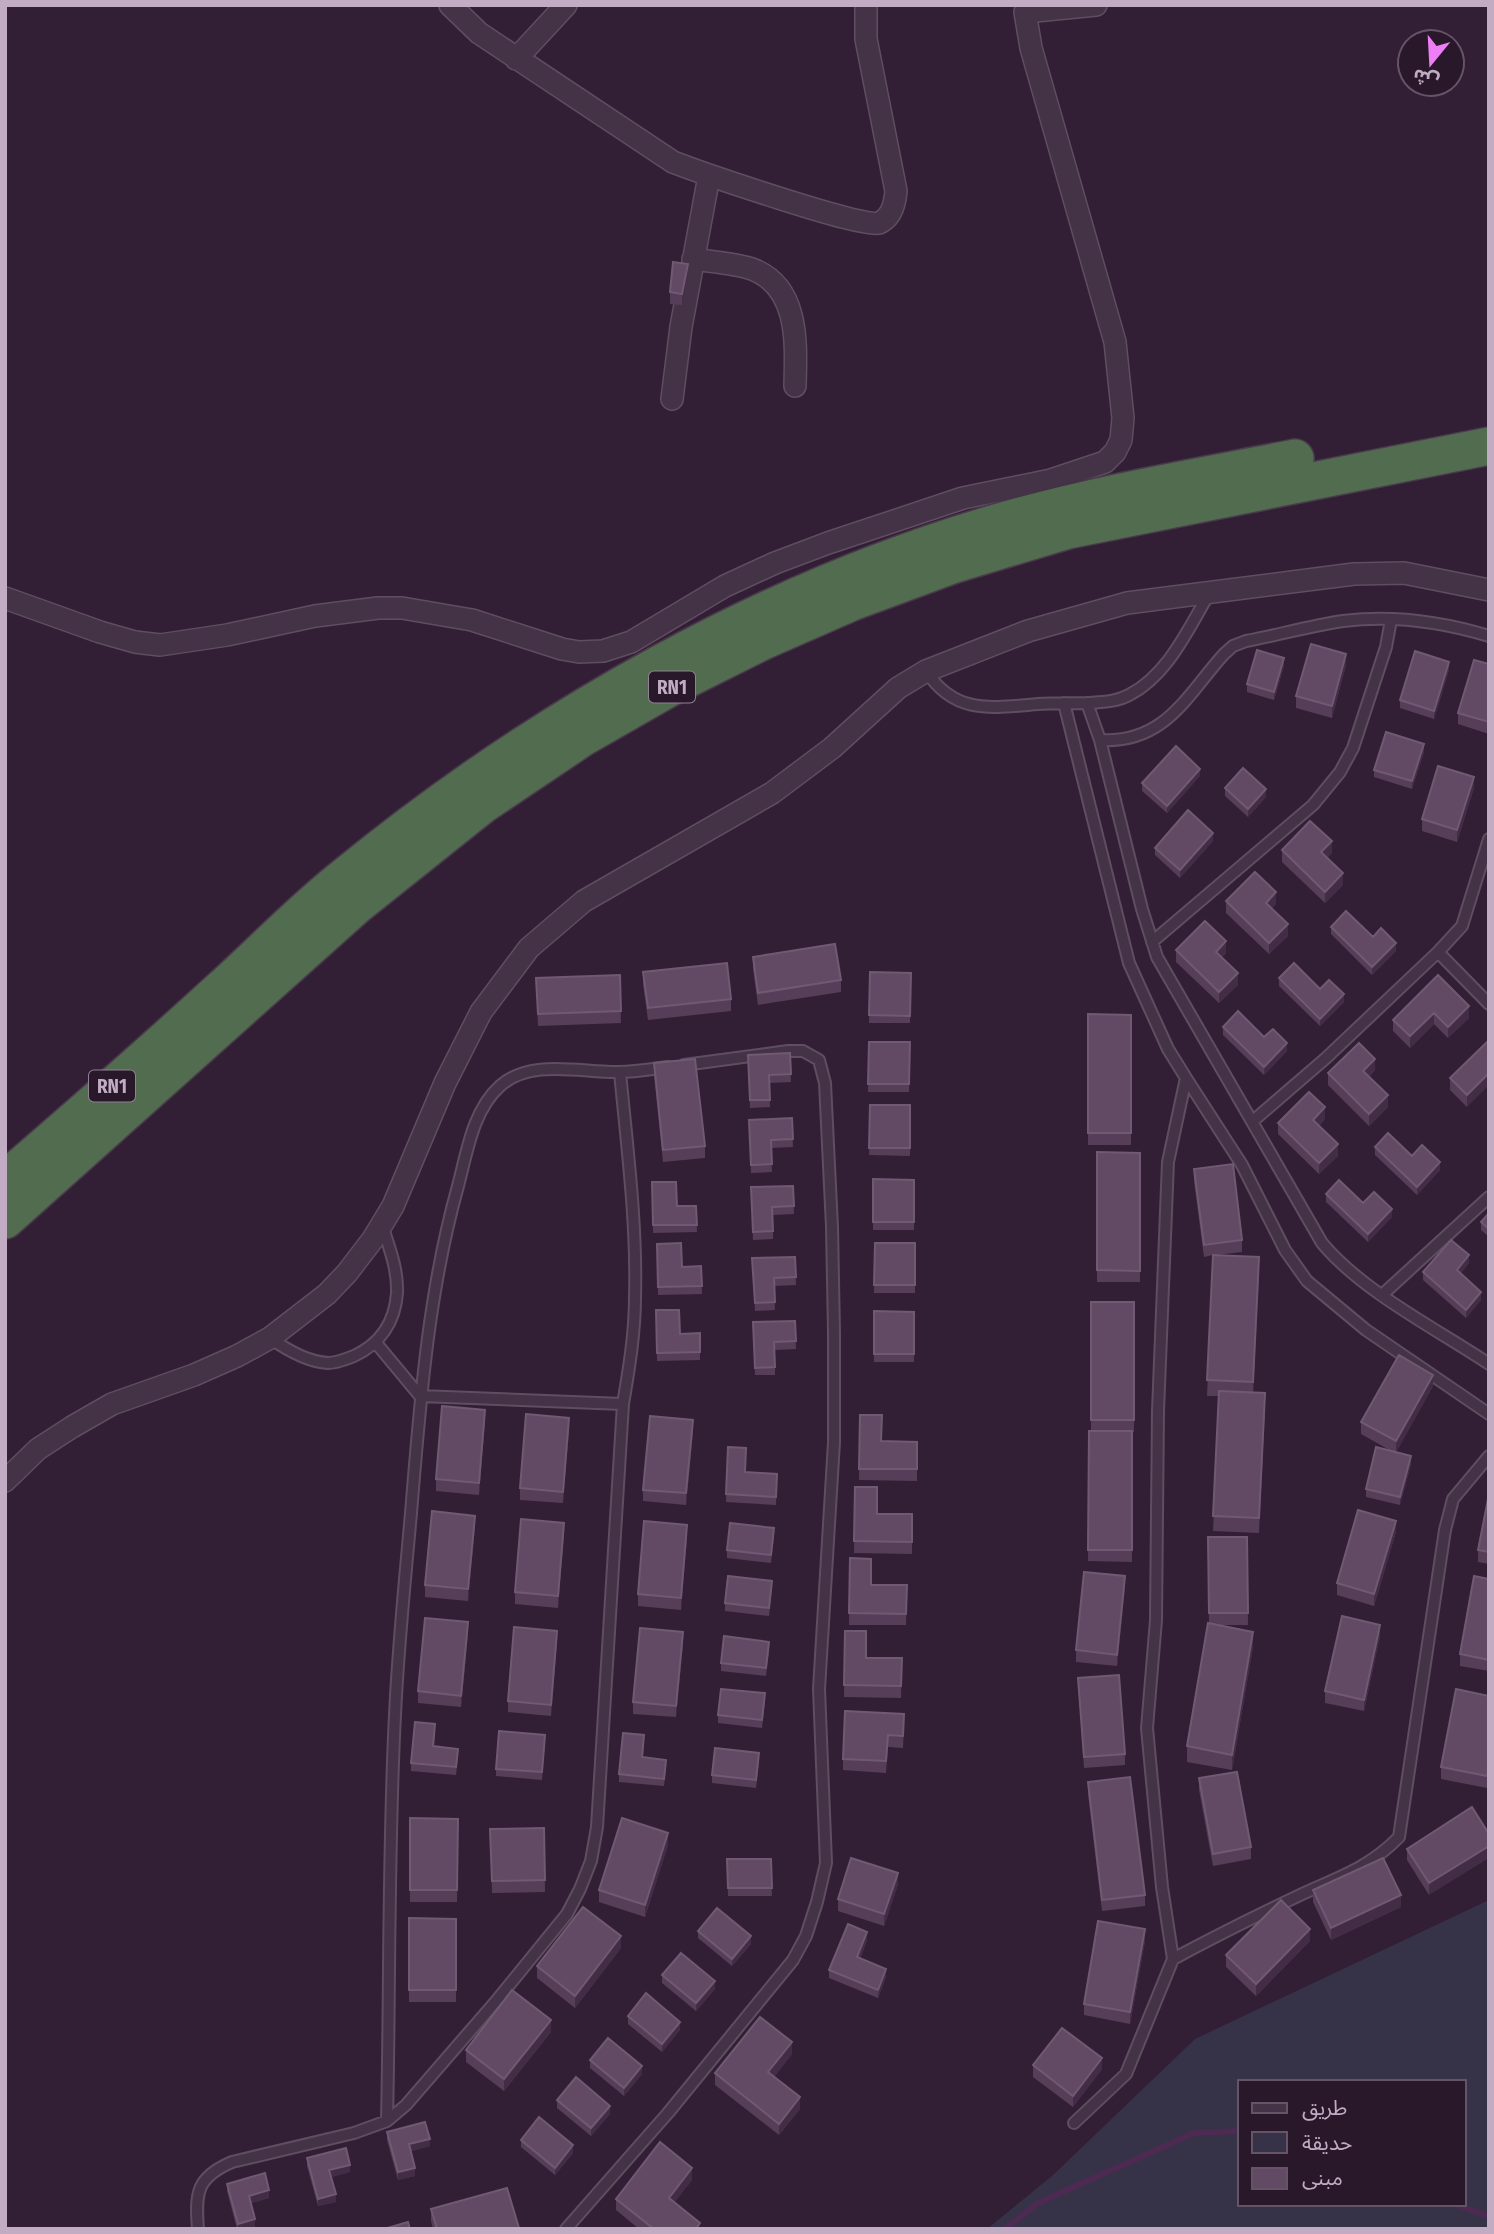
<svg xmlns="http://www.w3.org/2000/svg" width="1494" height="2234" font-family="'Fira Sans Condensed','Noto Sans Arabic',sans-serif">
	<rect width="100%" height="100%" fill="#321f35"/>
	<path fill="#363348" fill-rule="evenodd" d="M1489,1900V2229H987L1052,2176L1195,2039ZM1240,2082H1464V2204H1240Z"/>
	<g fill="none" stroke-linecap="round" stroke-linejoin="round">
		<path stroke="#4d2a51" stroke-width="6" d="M1453,2204L1489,2216
			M1005,2229L1038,2203L1194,2133L1240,2131"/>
		<defs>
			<path id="lane" d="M926,671C955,715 991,708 1038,704C1054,703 1070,703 1087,703L1100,740L1142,909L1157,957L1322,1243C1363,1292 1435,1328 1489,1364
				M1064,703L1129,963L1168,1049L1186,1078L1168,1162L1158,1411L1156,1620L1147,1728L1162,1887L1173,1959L1126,2074L1074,2123
				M1087,703C1101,702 1116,702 1129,695C1168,675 1188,629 1209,594
				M1100,740C1165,744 1187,695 1224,654L1233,646L1246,641C1278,635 1310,626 1343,621C1391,615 1443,622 1489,636
				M1152,942L1313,805L1340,772L1353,748L1386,647L1391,620
				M1438,952L1489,1004
				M1186,1078L1242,1165L1285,1250L1307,1281L1366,1330L1489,1414
				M1253,1121L1326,1058L1438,952L1462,926L1489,839
				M1382,1295L1489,1197
				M270,1338C287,1350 307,1362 328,1363C337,1363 346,1359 354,1356C380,1344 395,1322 397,1293C398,1269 389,1247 382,1225
				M376,1343L420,1396L623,1404
				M1173,1959C1214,1937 1256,1916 1298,1896C1336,1878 1368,1869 1399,1837L1445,1530L1453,1499L1489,1456
				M387,2121C390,1986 388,1850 395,1715C398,1648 405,1581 411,1513C420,1403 428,1293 458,1186C467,1152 473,1110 500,1086C531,1058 582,1073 619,1072C635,1072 652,1069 668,1067
				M198,2229C195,2192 197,2177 232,2162L354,2133L387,2121L406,2105L497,2000L567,1914L580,1889L591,1861L597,1827L623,1404C629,1369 635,1333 635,1297C637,1222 627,1147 620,1072
				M566,2229L668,2113L793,1960L806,1936L817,1902L826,1863L819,1689L834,1442V1332L832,1227L825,1083L819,1060L803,1051H788L684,1065"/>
			<path id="street" d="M450,5L479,33L673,162C699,172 864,229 879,223C891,218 895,203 896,191L866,39V5
				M516,59L566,5
				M693,259C712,262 734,263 752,269C800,287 796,344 795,386
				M672,399L681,327L709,176
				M5,598L100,632L135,642L160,645L227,635L315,616L378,608H402L472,620L562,649L579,652L603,651L631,642L725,586L775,563L828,543L963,498L1051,480L1105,462L1115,452L1121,440L1123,418L1115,342L1031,48L1025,12L1096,5
				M5,1481L38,1449L72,1427L112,1404L194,1375L237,1356L270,1338L327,1294L347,1273L373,1239L393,1206L445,1083L481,1012L529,948L584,901L772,793L832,748L898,688L926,671L1028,631L1127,603L1354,574L1404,573L1489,590"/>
			<path id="highway" d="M5,1180C78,1117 150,1054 221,989C262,952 301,911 344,877C537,719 766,589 1006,520C1101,493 1199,477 1295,458
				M5,1220L357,905L481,806L582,738L671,687L763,641L852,602L955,564L1068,530L1489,446"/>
		</defs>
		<use href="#lane" stroke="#5f4d61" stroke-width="14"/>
		<use href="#street" stroke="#5f4d61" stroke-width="24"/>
		<use href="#highway" stroke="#4b3a4d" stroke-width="40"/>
		<use href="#lane" stroke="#443246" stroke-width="10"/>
		<use href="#street" stroke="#443246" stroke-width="21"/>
		<use href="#highway" stroke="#516c4f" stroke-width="37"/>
	</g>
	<path fill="#563e59" d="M688,276L682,305L670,304V292Z
		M1489,664V734L1458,724V713Z
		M1346,665L1332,718L1296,708V696Z
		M1284,666L1274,700L1247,692V684Z
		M1449,670L1434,719L1400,708V700Z
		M1424,752L1412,789L1374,777V770Z
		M1200,776L1167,813L1142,791V783Z
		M1225,788L1266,797L1248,817L1225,796Z
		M1474,788L1457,842L1422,831V819Z
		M1213,841L1180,878L1155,855V848Z
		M1282,850L1332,853L1327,858L1343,885L1325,903L1282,862Z
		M1226,901L1276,904L1272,908L1288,936L1269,954L1226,913Z
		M1331,927L1373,937L1396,951L1372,975L1331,934Z
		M1176,950L1226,953L1222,957L1238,985L1219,1003L1176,962Z
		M753,957L841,980V992L758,1005L753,969Z
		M643,972L731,999V1011L648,1020L643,984Z
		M870,972L911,973L910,1023H869Z
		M620,975L621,1023L538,1026L536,978Z
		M1279,978L1320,989L1344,1002L1320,1026L1279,986Z
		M1469,1006V1018L1448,1038L1434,1024L1410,1048L1393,1031V1020Z
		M1088,1014L1131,1015V1145H1088Z
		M1223,1027L1264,1037L1287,1051L1264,1075L1223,1035Z
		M1489,1040L1467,1107L1450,1090V1078Z
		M869,1042H910L909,1092H868Z
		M790,1053L791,1082L769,1083L770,1107L750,1108L748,1055Z
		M654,1063L705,1146V1158L663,1162L654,1075Z
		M1375,1070L1369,1077L1388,1107L1369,1126L1328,1085V1073Z
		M870,1105H910V1156L869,1155Z
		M792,1118L793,1147L771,1148L772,1172L751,1173L749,1120Z
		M1325,1119L1319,1126L1338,1156L1319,1174L1278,1134V1123Z
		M1375,1147L1412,1156L1440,1170L1417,1195L1375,1155Z
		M1097,1152L1140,1153V1282H1097Z
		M1194,1169L1242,1240V1252L1215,1255L1259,1273L1253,1392L1265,1408L1259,1533L1213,1531L1219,1396H1207L1213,1255L1204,1257L1194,1181Z
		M873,1179L914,1180V1230H873Z
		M652,1182L677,1206H696L697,1232L653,1233Z
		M793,1186L794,1214L773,1215V1239L753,1240L751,1187Z
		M1326,1194L1363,1203L1392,1217L1368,1242L1326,1202Z
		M1489,1213V1237L1481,1230V1222Z
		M875,1243H915V1293H874Z
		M657,1244L682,1267L701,1266L702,1294L658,1295Z
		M795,1257L796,1285L774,1286L775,1310L755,1311L752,1258Z
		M1469,1263L1461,1273L1481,1300L1466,1318L1423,1280V1272Z
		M1091,1302H1134V1432H1132V1562L1088,1561L1089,1431H1091Z
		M656,1310L680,1334L700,1333V1360L657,1361Z
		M874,1311L914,1312V1362H874Z
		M795,1321L796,1349L775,1350V1375H755L753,1322Z
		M1433,1386L1396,1452L1411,1464L1400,1505L1366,1497V1489L1393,1452L1361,1434V1422Z
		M860,1415L882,1441L917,1442V1481L859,1480Z
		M485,1421L479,1495L436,1491V1479Z
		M569,1430L563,1503L520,1500V1488Z
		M693,1432L686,1505L643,1501V1490Z
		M728,1447L745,1472L777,1474L776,1505L726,1502Z
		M855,1487L877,1514H912V1554L854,1553Z
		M1489,1494V1564L1478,1562V1550Z
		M475,1527L468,1601L425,1597V1585Z
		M1396,1532L1374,1606L1337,1595V1583Z
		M564,1534L558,1608L515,1604V1592Z
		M774,1536L771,1563L727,1558V1550Z
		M687,1537L681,1610L638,1606V1594Z
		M1208,1537H1247L1248,1625H1218L1253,1647L1232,1770L1187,1762V1746L1209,1623Z
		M850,1558L871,1585H907L906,1625H849Z
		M1489,1579V1671L1460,1666V1654Z
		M1125,1588L1117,1666L1076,1662V1650Z
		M772,1589L769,1616L725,1611V1603Z
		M845,1631L866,1658H902L901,1698L844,1697Z
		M468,1634L461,1707L418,1703V1691Z
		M1380,1636L1364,1711L1325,1703V1691Z
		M557,1643L551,1716L508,1712V1701Z
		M683,1644L676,1717L633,1714V1702Z
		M769,1650L766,1676L721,1671V1663Z
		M1078,1678L1125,1754V1765L1084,1768Z
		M1489,1696L1487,1788L1441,1779V1767Z
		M765,1701L762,1728L718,1723V1715Z
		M904,1726L903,1748L888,1747L886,1773L843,1770V1759Z
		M435,1732L434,1746L458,1757L456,1775L411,1771V1763Z
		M545,1743L542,1780L496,1776V1769Z
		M644,1743L643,1757L666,1768L664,1786L619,1782V1774Z
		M759,1761L756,1788L712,1783V1775Z
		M1199,1778L1251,1847V1859L1213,1866L1199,1790Z
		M1088,1782L1145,1895V1906L1102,1911L1088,1794Z
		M410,1818L458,1819L457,1902H410Z
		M544,1828L545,1892L492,1893L490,1829Z
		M1489,1834L1429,1895L1407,1860V1849Z
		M668,1845L645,1917L599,1902V1890Z
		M727,1859H771L772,1896H728Z
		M898,1884L884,1926L838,1911V1899Z
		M1313,1890L1401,1907L1331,1940L1313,1902Z
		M409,1918L456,1919V2002H409Z
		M698,1931L751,1944L732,1966L698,1938Z
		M867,1940L860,1959L886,1977L878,1998L829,1978V1970Z
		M1145,1941L1130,2024L1084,2015V2004Z
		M1310,1941L1256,1996L1226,1967V1955Z
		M621,1948L575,2008L537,1978V1966Z
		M662,1975L715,1989L696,2011L662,1983Z
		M628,2016L680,2030L662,2052L628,2024Z
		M551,2032L504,2091L466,2062V2050Z
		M792,2054L774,2077L800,2109L779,2135L715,2085V2073Z
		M590,2060L642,2074L624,2096L590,2068Z
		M1033,2065L1102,2069L1073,2107L1033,2077Z
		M557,2100L610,2114L591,2136L557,2108Z
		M387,2132L430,2146L411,2151L415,2176L398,2180L387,2140Z
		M521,2140L573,2153L555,2175L521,2147Z
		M307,2158L350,2172L331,2177L336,2202L318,2206L307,2166Z
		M692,2180L674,2202L700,2229H639L616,2210V2199Z
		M227,2184L269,2198L251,2203L255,2227L249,2229H237L227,2191Z
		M431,2209L519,2228L433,2229L431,2221Z"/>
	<path fill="#432d46" d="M688,264V276L682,305V294Z
		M1346,654V665L1332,718V706Z
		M1284,658V666L1274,700V692Z
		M1449,662V670L1434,719V711Z
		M1424,744V752L1412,789V781Z
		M1200,769V776L1167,813V806Z
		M1474,777V788L1457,842V830Z
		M1266,789V797L1248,817V809Z
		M1213,833V841L1180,878V870Z
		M1332,841V853L1321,864V852Z
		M1343,873V885L1325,903V892Z
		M1276,892V904L1266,915V903Z
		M1288,924V936L1269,954V943Z
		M1226,941V953L1216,963V952Z
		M1396,943V951L1372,975V967Z
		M1238,973V985L1219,1003V992Z
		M1344,994V1002L1320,1026V1019Z
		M1469,1006V1018L1448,1038V1027Z
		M1434,1013V1024L1410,1048V1036Z
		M1287,1043V1051L1264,1075V1067Z
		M1375,1059V1070L1363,1083V1071Z
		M1489,1073V1085L1467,1107V1095Z
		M1388,1095V1107L1369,1126V1114Z
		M1325,1107V1119L1313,1132V1120Z
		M1338,1144V1156L1319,1174V1163Z
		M1440,1162V1170L1417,1195V1187Z
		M1392,1209V1217L1368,1242V1234Z
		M1469,1255V1263L1457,1278V1270Z
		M1259,1257V1273L1253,1398V1382Z
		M1481,1292V1300L1466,1318V1310Z
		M1433,1375V1386L1396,1453V1441Z
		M1265,1393V1408L1259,1533V1518Z
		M485,1410V1421L479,1495V1483Z
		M569,1418V1430L563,1503V1492Z
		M693,1420V1432L686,1505V1493Z
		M1411,1456V1464L1400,1505V1497Z
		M475,1516V1527L468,1601V1589Z
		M1396,1521V1532L1374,1606V1594Z
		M564,1523V1534L558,1608V1596Z
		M687,1525V1537L681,1610V1598Z
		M1125,1576V1588L1117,1666V1655Z
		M468,1622V1634L461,1707V1696Z
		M1380,1625V1636L1364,1711V1700Z
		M557,1631V1643L551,1716V1705Z
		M683,1632V1644L676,1717V1706Z
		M1253,1632V1647L1232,1770V1755Z
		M1489,1764V1776L1487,1788V1776Z
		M668,1833V1845L645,1917V1905Z
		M1489,1846V1858L1429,1895V1883Z
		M898,1873V1884L884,1926V1914Z
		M1401,1895V1907L1331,1940V1928Z
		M1145,1929V1941L1130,2024V2012Z
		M1310,1929V1941L1256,1996V1984Z
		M867,1932V1940L857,1965V1957Z
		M621,1936V1948L575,2008V1996Z
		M751,1936V1944L732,1966V1959Z
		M886,1969V1977L878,1998V1990Z
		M715,1981V1989L696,2011V2003Z
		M551,2020V2032L504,2091V2079Z
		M680,2022V2030L662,2052V2044Z
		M792,2042V2054L768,2084V2072Z
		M1102,2058V2069L1073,2107V2096Z
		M642,2066V2074L624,2096V2088Z
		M800,2097V2109L779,2135V2124Z
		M610,2106V2114L591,2136V2128Z
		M430,2139V2146L409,2152V2144Z
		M573,2145V2153L555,2175V2168Z
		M350,2165V2172L329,2178V2170Z
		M415,2168V2176L398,2180V2172Z
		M692,2168V2180L669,2210V2198Z
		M269,2190V2198L249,2204V2196Z
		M336,2194V2202L318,2206V2199Z
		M255,2219V2227L249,2229H238V2224Z"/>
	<path fill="#624a64" stroke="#705973" stroke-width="2" d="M673,262L688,264L682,294L670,292Z
		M1311,644L1346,654L1332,706L1296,696Z
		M1257,650L1284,658L1274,692L1247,684Z
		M1415,651L1449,662L1434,711L1400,700Z
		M1474,660L1489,664V722L1458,713Z
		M1386,732L1424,744L1412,781L1374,770Z
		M1176,746L1200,769L1167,806L1142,783Z
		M1438,766L1474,777L1457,830L1422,819Z
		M1243,768L1266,789L1248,809L1225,788Z
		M1188,810L1213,833L1180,870L1155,848Z
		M1310,821L1332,841L1321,852L1343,873L1325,892L1282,850Z
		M1255,872L1276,892L1266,903L1288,924L1269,943L1226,901Z
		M1346,911L1373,937L1381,928L1396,943L1372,967L1331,927Z
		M1205,921L1226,941L1216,952L1238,973L1219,992L1176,950Z
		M835,944L841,980L758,993L753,957Z
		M727,963L731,999L648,1008L643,972Z
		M1294,963L1320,989L1329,980L1344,994L1320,1019L1279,978Z
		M870,972L911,973L910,1016L869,1015Z
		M620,975L621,1011L538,1014L536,978Z
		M1438,975L1469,1006L1448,1027L1434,1013L1410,1036L1393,1020Z
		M1238,1011L1264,1037L1273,1029L1287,1043L1264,1067L1223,1027Z
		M1088,1014L1131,1015V1133H1088Z
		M1489,1040V1073L1467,1095L1450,1078Z
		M869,1042H910L909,1084H868Z
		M1359,1043L1375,1059L1363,1071L1388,1095L1369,1114L1328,1073Z
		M790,1053L791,1074L769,1075L770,1100H750L748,1055Z
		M695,1059L705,1146L663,1150L654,1063Z
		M1309,1092L1325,1107L1313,1120L1338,1144L1319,1163L1278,1123Z
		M870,1105H910V1148H869Z
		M792,1118L793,1139L771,1140L772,1164L751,1165L749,1120Z
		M1388,1133L1412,1156L1422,1145L1440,1162L1417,1187L1375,1147Z
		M1097,1152L1140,1153V1271L1097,1270Z
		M1233,1164L1242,1240L1204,1245L1194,1169Z
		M873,1179L914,1180V1222H873Z
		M1339,1180L1363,1203L1374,1192L1392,1209L1368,1234L1326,1194Z
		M652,1182H676L677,1206H696L697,1225H653Z
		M793,1186L794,1206L772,1207L773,1231L753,1232L751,1187Z
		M1489,1213V1229L1481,1222Z
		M1451,1240L1469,1255L1457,1270L1481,1292L1466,1310L1423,1272Z
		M681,1243L682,1267L701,1266L702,1286L658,1287L657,1244Z
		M875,1243H915V1285H874Z
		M1213,1255L1259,1257L1253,1382L1207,1380Z
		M795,1257L796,1277L774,1278L775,1302L755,1303L752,1258Z
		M1091,1302H1134V1420H1091Z
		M656,1310H679L680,1334L700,1333V1352L657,1353Z
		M874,1311L914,1312V1354H874Z
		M795,1321L796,1341L774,1342L775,1367L755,1368L753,1322Z
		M1399,1355L1433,1375L1396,1441L1361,1422Z
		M1219,1391L1265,1393L1259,1518L1213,1516Z
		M442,1406L485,1410L479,1483L436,1479Z
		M526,1414L569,1418L563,1492L520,1488Z
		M860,1415H882L881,1441L917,1442V1469H859Z
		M650,1416L693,1420L686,1493L643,1490Z
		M1089,1431H1132V1550H1088Z
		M728,1447L746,1448L745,1472L777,1474L776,1497L726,1494Z
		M1376,1447L1411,1456L1400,1497L1366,1489Z
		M855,1487H877V1514H912V1542L854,1541Z
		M1489,1494V1552L1478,1550Z
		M1358,1510L1396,1521L1374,1594L1337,1583Z
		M432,1511L475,1516L468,1589L425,1585Z
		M521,1519L564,1523L558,1596L515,1592Z
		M644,1521L687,1525L681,1598L638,1594Z
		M730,1523L774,1528L771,1555L727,1550Z
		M1208,1537H1247L1248,1613H1209Z
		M850,1558L871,1559V1585H907L906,1614L849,1613Z
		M1084,1572L1125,1576L1117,1655L1076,1650Z
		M728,1576L772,1581L769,1608L725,1603Z
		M1474,1576L1489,1579V1660L1460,1654Z
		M1342,1616L1380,1625L1364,1700L1325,1691Z
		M425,1618L468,1622L461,1696L418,1691Z
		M1208,1623L1253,1632L1232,1755L1187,1746Z
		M514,1627L557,1631L551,1705L508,1701Z
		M640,1628L683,1632L676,1706L633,1702Z
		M845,1631H866V1658H902L901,1686L844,1685Z
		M724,1636L769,1642L766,1668L721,1663Z
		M1119,1675L1125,1754L1084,1757L1078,1678Z
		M721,1689L765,1693L762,1720L718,1715Z
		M1456,1689L1489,1696V1764L1487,1776L1441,1767Z
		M845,1711L904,1714L903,1736L888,1735L886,1761L843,1759Z
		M415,1722L435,1724L433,1746L458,1749L456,1767L411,1763Z
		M499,1731L545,1735L542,1772L496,1769Z
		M623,1733L644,1735L642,1757L666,1760L664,1779L619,1774Z
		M715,1748L759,1753L756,1780L712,1775Z
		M1237,1772L1251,1847L1213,1854L1199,1778Z
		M1130,1777L1145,1895L1102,1900L1088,1782Z
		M1472,1807L1489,1834V1846L1429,1883L1407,1849Z
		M410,1818L458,1819L457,1890H410Z
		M622,1818L668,1833L645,1905L599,1890Z
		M544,1828L545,1880L492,1881L490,1829Z
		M851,1858L898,1873L884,1914L838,1899Z
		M1383,1858L1401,1895L1331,1928L1313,1890Z
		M727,1859H771L772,1888H728Z
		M1281,1900L1310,1929L1256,1984L1226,1955Z
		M583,1907L621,1936L575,1996L537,1966Z
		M717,1908L751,1936L732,1959L698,1931Z
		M409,1918L456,1919V1990H409Z
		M1098,1921L1145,1929L1130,2012L1084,2004Z
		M848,1924L867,1932L857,1957L886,1969L878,1990L829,1970Z
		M681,1953L715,1981L696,2003L662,1975Z
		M512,1990L551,2020L504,2079L466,2050Z
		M646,1993L680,2022L662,2044L628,2016Z
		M760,2017L792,2042L768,2072L800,2097L779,2124L715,2073Z
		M1062,2028L1102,2058L1073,2096L1033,2065Z
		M608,2038L642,2066L624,2088L590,2060Z
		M576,2077L610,2106L591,2128L557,2100Z
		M539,2117L573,2145L555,2168L521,2140Z
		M425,2122L430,2139L409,2144L415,2168L398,2172L387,2132Z
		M660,2142L692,2168L669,2198L700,2223L696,2229H654L616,2199Z
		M346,2148L350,2165L329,2170L336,2194L318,2199L307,2158Z
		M265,2173L269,2190L249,2196L255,2219L238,2224L227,2184Z
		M507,2188L519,2228L437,2229L431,2209Z
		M408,2222L410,2229H384Z"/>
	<g text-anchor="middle" stroke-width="5" stroke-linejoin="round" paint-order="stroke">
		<g fill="#28182a" stroke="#938095" stroke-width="2">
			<rect x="649" y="671.5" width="46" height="31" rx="5"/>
			<rect x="89" y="1070.5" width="46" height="31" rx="5"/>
		</g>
		<g font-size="19" font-weight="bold" fill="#c1acc3">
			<text x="672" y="694">RN1</text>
			<text x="112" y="1093">RN1</text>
		</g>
	</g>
	<rect width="1494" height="2234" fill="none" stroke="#c1acc3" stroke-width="14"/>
	<rect x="1238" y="2080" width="228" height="126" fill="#28182a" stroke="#655367" stroke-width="2"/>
	<rect x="1252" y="2103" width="35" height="10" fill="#443246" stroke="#655367" stroke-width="2"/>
	<text x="1302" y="2115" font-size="21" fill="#c1acc3">طريق</text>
	<rect x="1252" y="2132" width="35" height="21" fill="#363348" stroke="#655367" stroke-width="2"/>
	<text x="1302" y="2150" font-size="21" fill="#c1acc3">حديقة</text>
	<rect x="1252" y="2168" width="35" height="21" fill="#624a64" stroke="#655367" stroke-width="2"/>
	<text x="1302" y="2185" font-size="21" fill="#c1acc3">مبنى</text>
	<g transform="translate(1431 63) rotate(198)"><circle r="33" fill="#28182a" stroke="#655367" stroke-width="2"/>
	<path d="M0-5L12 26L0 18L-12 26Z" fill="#ed7ef6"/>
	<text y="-10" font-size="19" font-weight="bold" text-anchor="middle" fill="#c1acc3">ش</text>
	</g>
</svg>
